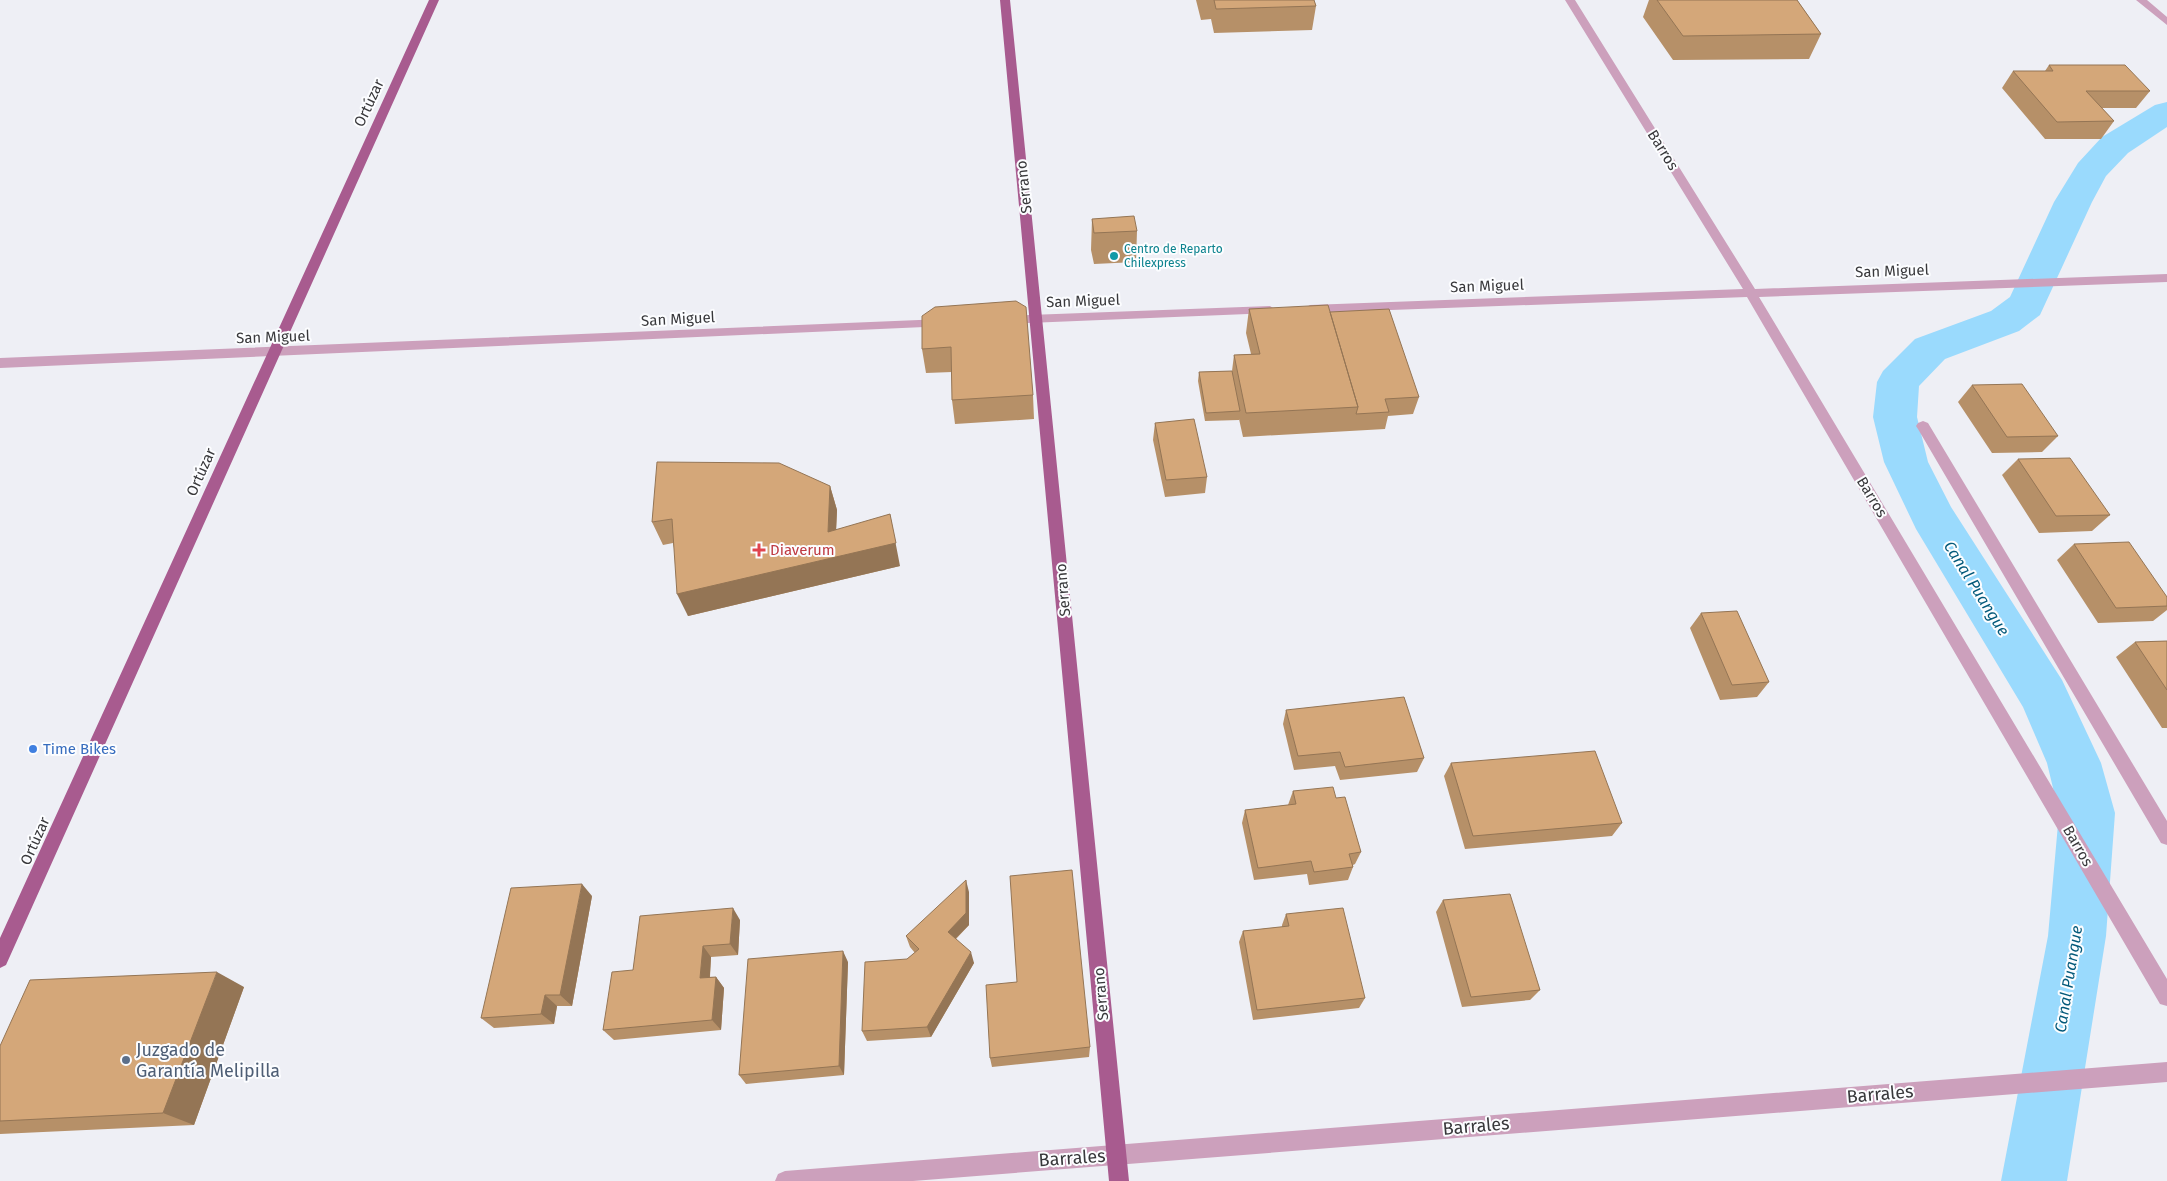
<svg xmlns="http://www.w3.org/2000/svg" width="2167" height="1181" font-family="'Fira Sans',sans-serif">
	<rect width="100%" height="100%" fill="#eeeff5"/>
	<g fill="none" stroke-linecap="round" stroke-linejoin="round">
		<path fill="#9adafd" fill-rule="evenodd" d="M2167,102V127L2128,153L2106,176L2092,202L2040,315L2019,331L1945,359L1919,386L1917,417L1928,462L1951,507L2062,680L2101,763L2115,813L2106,936L2067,1181H2001L2048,936L2059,813L2047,763L2023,707L1916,529L1884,462L1873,417L1877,382L1883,371L1915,339L1991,311L2010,297L2054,202L2078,163L2102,137L2155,105Z"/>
		<path fill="#cca0bc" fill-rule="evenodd" d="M1565,0H1575L1755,289L2167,274V282L1759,297L2167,979V1006L2160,1004L1747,297L1310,313L1304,309L1310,305L1743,289Z
			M2136,0H2147L2167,17V25Z
			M1270,306L1276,310L1274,313L1006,324L1000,320L1006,316Z
			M943,319L949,323L947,326L0,368V358Z
			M1923,421L1928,423L2167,821V845L2161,843L1918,429L1916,426L1918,423Z
			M2167,1062V1082L913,1181H775L778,1174L785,1171Z"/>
		<path fill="#a85b8f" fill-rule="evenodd" d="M429,0H439L6,965L0,968V938Z
			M1000,0H1010L1129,1181H1109Z"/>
	</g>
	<path fill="#b69068" d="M1196,0H1314L1316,6L1312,30L1214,33L1211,19L1201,20Z
		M1649,0H1797L1821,34L1809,59L1673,60L1643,17Z
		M2049,65L2150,91L2136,108H2102L2114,121L2101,139H2045L2002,88L2013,71H2045Z
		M1092,219L1137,231L1136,262L1094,264L1091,250Z
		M1249,309L1330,312L1419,397L1413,414L1388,416L1385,429L1243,437L1239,419V420L1205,421L1198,381L1199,372L1232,371L1234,355L1251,354L1246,333Z
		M922,316L1033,395L1034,419L955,424L952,400V372L926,373L922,349Z
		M1972,385L2058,436L2042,452L1992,453L1958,402Z
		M1155,423L1207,477L1205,493L1165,497L1153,440Z
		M2018,459L2110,515L2092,531L2039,533L2002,475Z
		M830,486L837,510L836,530L900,566L688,616L673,543L663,545L652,522Z
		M2074,544L2167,597V610L2153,621L2098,623L2057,560Z
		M1701,613L1769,682L1757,697L1720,700L1690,628Z
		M2167,641V728H2162L2116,657L2135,642Z
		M1286,710L1424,758L1417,772L1340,780L1335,766L1294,770L1283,724Z
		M1451,763L1622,823L1612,836L1465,849L1444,776Z
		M1293,791L1336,798L1361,852L1355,864L1353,865V867L1348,880L1309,885L1307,874L1254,880L1242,823L1245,810L1288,805Z
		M969,892V925L956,939L974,963L931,1037L867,1041L862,1031L907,959L915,953L910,947L906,936Z
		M592,896L572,1006H557L554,1024L494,1028L481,1018Z
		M1443,900L1540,990L1530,1000L1462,1007L1436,912Z
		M1286,914L1365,998L1359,1008L1253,1020L1239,942L1243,931L1282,927V925Z
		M740,920L738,955L711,957L710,977H716L724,988L721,1030L614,1040L603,1030L633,970Z
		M848,962L844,1075L746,1084L739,1075Z
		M1017,982L1090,1047L1089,1057L992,1067L990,1058Z
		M244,987L194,1125L0,1134V1046Z"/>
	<path fill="#947555" d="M830,486L837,510L835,555L828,532Z
		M890,514L900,566L688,616L677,594Z
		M966,880L969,892V925L951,943L948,932Z
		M582,884L592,896L572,1006L560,995Z
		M733,908L740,920L738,955L730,944Z
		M703,946L711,957L709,989L700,978Z
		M843,951L848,962L844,1075L839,1066Z
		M971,952L974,963L931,1037L927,1027Z
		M217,972L244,987L194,1125L163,1113Z
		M716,977L724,988L721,1030L712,1020Z
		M545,995L557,1006L554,1024L541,1014Z"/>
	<path fill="#d4a779" stroke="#947555" d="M1214,0H1314L1316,6L1216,9Z
		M1657,0H1797L1821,34L1683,36Z
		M2049,65H2125L2150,91H2086L2114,121L2057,122L2013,71H2053Z
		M1134,216L1137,231L1094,233L1092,219Z
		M1016,301L1026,307L1033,395L952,400L951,347L922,349V316L935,307Z
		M1328,305L1358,407L1246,413L1234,355L1260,354L1249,309Z
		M1389,309L1419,397L1385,399L1389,412L1356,414L1358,407L1330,312Z
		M1232,371L1240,411L1206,413L1199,372Z
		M2022,384L2058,436L2007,437L1972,385Z
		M1194,419L1207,477L1166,480L1155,423Z
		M2070,458L2110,515L2056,516L2018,459Z
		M657,462L779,463L830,486L828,532L890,514L896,543L677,594L672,519L652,522Z
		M2129,542L2167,597V606L2116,608L2074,544Z
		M1737,611L1769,682L1732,685L1701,613Z
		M2167,641V690L2135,642Z
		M1404,697L1424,758L1345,767L1340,752L1298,756L1286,710Z
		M1595,751L1622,823L1473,836L1451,763Z
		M1333,787L1336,798L1345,797L1361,852L1349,854L1353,867L1314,872L1311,861L1258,868L1245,810L1296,804L1293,791Z
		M1072,870L1090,1047L990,1058L986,985L1017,982L1010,876Z
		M966,880V913L948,932L971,952L927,1027L862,1031L865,962L907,959L919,949L906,936Z
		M582,884L560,995H545L541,1014L481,1018L511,888Z
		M1510,894L1540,990L1471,997L1443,900Z
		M733,908L730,944L703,946L700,978L716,977L712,1020L603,1030L612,972L633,970L640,916Z
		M1343,908L1365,998L1257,1010L1243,931L1289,926L1286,914Z
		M843,951L839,1066L739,1075L748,959Z
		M217,972L163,1113L0,1121V1046L30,980Z"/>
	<circle fill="#0f9aa8" stroke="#fcfdff" stroke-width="2" cx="1114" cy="256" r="5"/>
	<path fill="#e0444e" stroke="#fcfdff" stroke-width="2" d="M756.5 542.5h5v5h5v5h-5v5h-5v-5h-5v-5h5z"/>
	<circle fill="#3f7fe0" stroke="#fcfdff" stroke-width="2" cx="33" cy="749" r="5"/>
	<circle fill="#5c6f8a" stroke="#fcfdff" stroke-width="2" cx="126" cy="1060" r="5"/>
	<g text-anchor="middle" stroke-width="4" stroke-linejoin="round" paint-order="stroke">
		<g font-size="12" fill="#0d838f" stroke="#fcfdff" text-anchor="start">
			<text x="1124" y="253">Centro de Reparto<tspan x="1124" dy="14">Chilexpress</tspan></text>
		</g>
		<g font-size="15" fill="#38383b" stroke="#fcfdff">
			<text transform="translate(369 103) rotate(-65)" y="5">Ortúzar</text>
			<text transform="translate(1663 150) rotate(58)" y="5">Barros</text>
			<text transform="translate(1024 187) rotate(-96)" y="5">Serrano</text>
			<text transform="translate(1892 271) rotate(-2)" y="5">San Miguel</text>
			<text transform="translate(1487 286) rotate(-2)" y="5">San Miguel</text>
			<text transform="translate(1083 301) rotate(-2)" y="5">San Miguel</text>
			<text transform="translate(678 319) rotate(-3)" y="5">San Miguel</text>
			<text transform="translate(273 337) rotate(-2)" y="5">San Miguel</text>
			<text transform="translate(201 472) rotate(-66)" y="5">Ortúzar</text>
			<text transform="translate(1872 497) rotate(59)" y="5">Barros</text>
			<text transform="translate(1063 590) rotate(-95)" y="5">Serrano</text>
			<text transform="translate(35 841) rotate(-66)" y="5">Ortúzar</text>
			<text transform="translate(2078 846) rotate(60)" y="5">Barros</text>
			<text transform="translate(1101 994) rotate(-95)" y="5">Serrano</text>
		</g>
		<g font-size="15" fill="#be3a42" stroke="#fcfdff" text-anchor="start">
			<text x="770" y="555">Diaverum</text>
		</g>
		<g font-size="15" fill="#366cbe" stroke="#fcfdff" text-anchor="start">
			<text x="43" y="754">Time Bikes</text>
		</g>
		<g font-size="16" font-style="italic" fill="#03597a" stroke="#fcfdff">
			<text transform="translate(1977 588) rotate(58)" y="6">Canal Puangue</text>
			<text transform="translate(2068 979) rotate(-81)" y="6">Canal Puangue</text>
		</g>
		<g font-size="18" fill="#4e5e75" stroke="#fcfdff" text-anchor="start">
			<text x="136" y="1056">Juzgado de<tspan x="136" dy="21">Garantía Melipilla</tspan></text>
		</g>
		<g font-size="18" fill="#38383b" stroke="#fcfdff">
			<text transform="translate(1880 1094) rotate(-5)" y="6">Barrales</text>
			<text transform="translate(1476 1126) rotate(-5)" y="6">Barrales</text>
			<text transform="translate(1072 1158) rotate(-4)" y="6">Barrales</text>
		</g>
	</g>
</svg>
